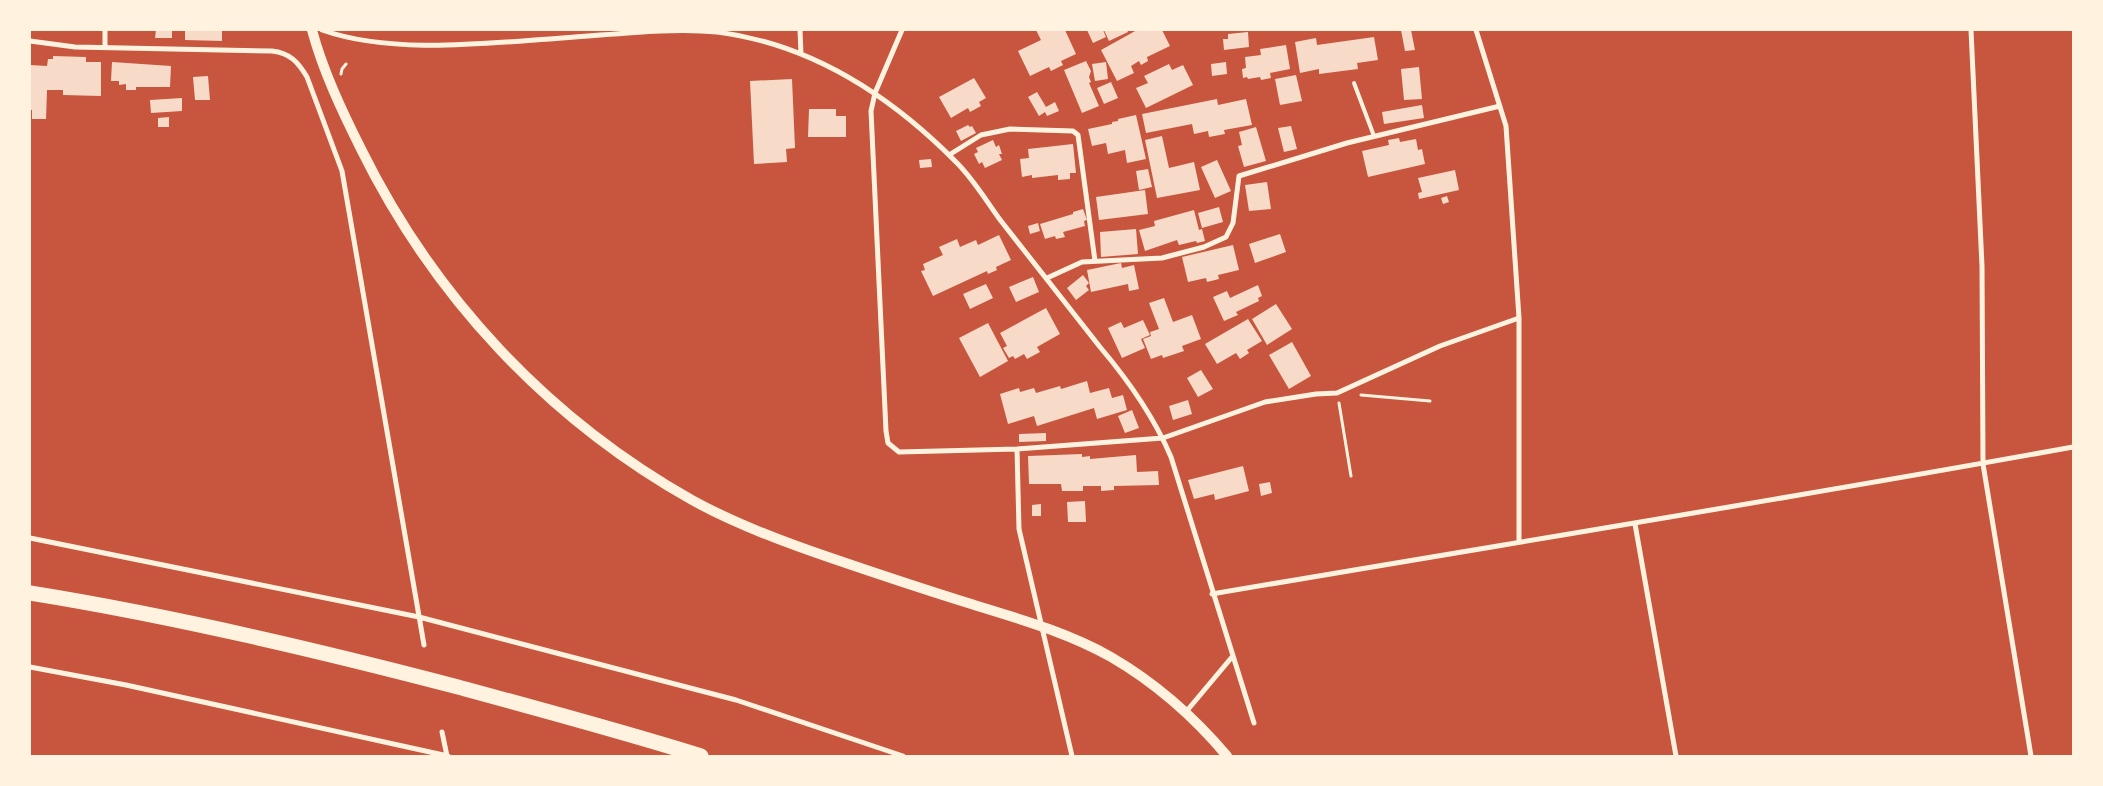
<svg xmlns="http://www.w3.org/2000/svg" width="2103" height="786" font-family="Quicksand,sans-serif">
	<rect width="100%" height="100%" fill="#c8553d"/>
	<path fill="#f7dbc8" d="M156,30H172V38H155Z
		M185,30H222V41L185,40Z
		M1036,30H1065L1076,54L1061,61L1063,65L1051,71L1049,67L1030,76L1018,51L1041,40Z
		M1087,30H1103L1106,37L1093,43Z
		M1104,30H1127L1128,32L1109,41Z
		M1137,30H1162L1170,46L1147,57L1148,61L1141,65L1139,61L1131,66L1134,73L1117,81L1101,50Z
		M1401,30H1411L1415,50L1405,51Z
		M1248,32L1249,47L1224,50L1223,39H1228V34Z
		M1374,37L1378,60L1357,63L1358,69L1319,74V69L1300,73L1295,42L1316,38L1317,45Z
		M1286,45L1290,69L1270,73L1271,78L1261,80L1260,77L1248,79L1247,77L1243,78L1242,69L1246,68L1245,57L1261,55L1260,49Z
		M53,56L86,57V62H101V96L63,95V90H47L46,119H32V110H30V65L47,66L48,59H53Z
		M1086,61L1091,71L1089,77L1091,82L1089,83L1099,106L1082,113L1064,70Z
		M112,62L171,66L170,87H136V90H126V84L119,85V81H111Z
		M1106,62L1108,79L1095,81L1092,64Z
		M1226,62L1227,74L1212,76L1211,64Z
		M1169,64L1172,70L1183,65L1193,85L1146,108L1136,88L1148,83L1144,76Z
		M1419,67L1422,99L1404,100L1401,69Z
		M1296,75L1302,101L1280,105L1275,79Z
		M208,76L210,100H195L193,77Z
		M974,78L986,98L979,102L981,106L970,112L968,108L951,118L939,97Z
		M792,79L795,148L786,149L787,162L754,164L750,81Z
		M1111,82L1118,98L1104,104L1097,88Z
		M1037,92L1046,107L1055,102L1059,111L1047,116L1045,112L1039,116L1028,97Z
		M182,98V111L151,113L150,100Z
		M1217,99L1218,105L1246,99L1252,125L1224,130L1225,134L1209,137L1208,131L1194,134L1192,124L1146,133L1142,114Z
		M1422,105L1424,118L1384,124L1382,112Z
		M809,109H836V116H846V137H808Z
		M1136,115L1146,159L1127,163L1125,150L1108,154L1106,143L1092,146L1088,129L1112,124V122L1118,121V119Z
		M169,117V127H158V118Z
		M968,125L970,127L972,126L976,133L961,141L956,131Z
		M1291,126L1297,149L1284,152L1278,128Z
		M1256,127L1266,161L1244,167L1238,146L1242,145L1239,132Z
		M1162,136L1169,168L1194,162L1200,190L1157,198L1145,140Z
		M1399,138L1400,142L1416,139L1418,150L1422,149L1425,164L1368,177L1362,151L1389,145L1388,140Z
		M993,140L996,147L999,145L1002,154H999L1002,160L985,168L982,162L979,164L974,154L978,152L976,148Z
		M1073,144L1076,173H1070V179L1058,180V175L1032,178V175L1022,177L1020,159L1029,158L1028,149Z
		M931,159L932,167L920,168L919,160Z
		M1217,160L1231,191L1215,198L1201,167Z
		M1148,169L1152,187L1139,190L1136,171Z
		M1455,170L1459,190L1419,199L1418,193L1422,192L1418,178Z
		M1267,182L1271,209L1249,211L1245,185Z
		M1145,190L1148,214L1099,220L1096,197Z
		M1447,196L1449,202L1443,204L1441,198Z
		M1219,207L1223,222L1202,228L1198,213Z
		M1083,209L1087,220L1084,221L1085,226L1063,232L1065,237L1056,239L1055,236L1045,239L1040,224L1073,214V212Z
		M1194,210L1199,230L1202,229L1205,241L1197,243L1196,241L1179,245L1177,240L1145,251L1139,230L1155,226L1154,221Z
		M1038,223L1040,231L1030,234L1028,226Z
		M1136,229L1138,254L1101,257L1100,232Z
		M1280,234L1286,252L1255,263L1249,244Z
		M999,235L1011,260L996,267L997,270L988,274L987,271L933,296L921,271L925,270L923,264L943,255L939,247L957,239L960,247L976,240L978,245Z
		M1233,245L1239,270L1218,275L1219,279L1207,282L1206,278L1188,282L1182,257Z
		M1121,263L1122,268L1134,265L1139,289L1129,291L1128,284L1091,292L1087,270Z
		M1083,275L1089,283L1086,286L1089,290L1076,300L1067,288Z
		M1033,277L1039,292L1016,302L1009,287Z
		M986,284L993,298L970,309L963,294Z
		M1258,285L1262,296L1258,298L1259,301L1236,312L1238,315L1224,321L1213,297L1227,291L1230,298Z
		M1164,298L1173,322L1192,315L1201,339L1182,346L1184,351L1163,358L1162,355L1151,359L1143,339L1151,336L1150,332L1159,329L1149,303Z
		M1276,304L1292,329L1267,345L1252,319Z
		M1046,308L1060,334L1037,347L1040,352L1027,359L1024,354L1015,359L1013,356L1009,358L1003,348L1007,346L1000,333Z
		M1248,319L1262,341L1247,350L1249,353L1240,359L1236,353L1217,364L1205,344Z
		M1143,320L1150,335L1141,339L1145,348L1122,358L1108,328L1121,322L1124,328Z
		M988,323L1008,361L980,377L959,338Z
		M1292,342L1311,376L1289,389L1269,355Z
		M1201,370L1213,389L1198,397L1187,378Z
		M1087,381L1090,393L1109,388L1112,398L1123,395L1127,410L1097,419L1094,408L1037,426L1034,416L1008,424L1000,394L1019,388L1020,392L1034,388L1036,393L1060,386L1061,389Z
		M1188,400L1192,414L1173,420L1169,406Z
		M1132,410L1139,428L1125,433L1118,416Z
		M1046,433V441L1019,442V434Z
		M1082,454V457L1090,456V459L1136,455L1137,472L1158,471L1159,485L1114,486V490L1101,491V486H1083V491H1062L1061,484H1029L1028,456Z
		M1243,466L1249,491L1215,500L1214,494L1194,499L1188,480Z
		M1270,482L1272,493L1261,496L1259,484Z
		M1085,501L1086,522H1068L1067,502Z
		M1041,504V516H1032V505Z"/>
	<g fill="none" stroke-linecap="round" stroke-linejoin="round">
		<path stroke="#fff3e0" stroke-width="3" d="M341,74L342,69L346,64
			M1361,395L1430,401
			M1339,403L1351,476"/>
		<path stroke="#fff3e0" stroke-width="4" d="M1354,83L1374,136"/>
		<path stroke="#fff3e0" stroke-width="5" d="M322,30C393,55 488,43 562,38C610,35 670,27 717,32C811,44 892,97 957,163C974,180 987,202 1001,221C1034,263 1067,305 1100,347C1128,380 1154,417 1171,457L1254,723
			M800,30L801,54
			M902,30L875,93L871,111L886,431L888,443L899,452L1017,449L1163,438L1265,402L1316,394L1337,393L1440,346L1519,318
			M1476,30L1506,126L1519,318V541
			M1971,30L1982,266L1983,464L2031,756
			M30,41L75,47L272,51C290,53 298,62 307,77L342,171L424,645
			M105,47V30
			M949,155L981,135L1010,129L1073,131L1078,135L1095,261
			M1047,278L1082,262L1162,258L1204,247L1226,237L1233,223L1239,176L1347,143L1500,106
			M1017,449L1019,529L1072,756
			M1635,524L1676,756
			M30,538L419,617L736,700L903,756
			M1212,594C1499,545 1787,499 2073,447
			M30,667L126,685L448,756
			M1185,713L1232,657
			M442,732L447,756"/>
		<path stroke="#fff3e0" stroke-width="10" d="M312,30C323,71 342,111 361,149C434,297 548,419 692,500C737,525 786,543 834,559C878,574 923,589 968,603C1016,618 1067,632 1111,657C1154,682 1195,718 1227,756"/>
		<path stroke="#fff3e0" stroke-width="15" d="M30,593C174,616 317,650 458,687C539,709 621,731 701,756"/>
	</g>
	<rect width="2103" height="786" fill="none" stroke="#fff3e0" stroke-width="62"/>
</svg>
